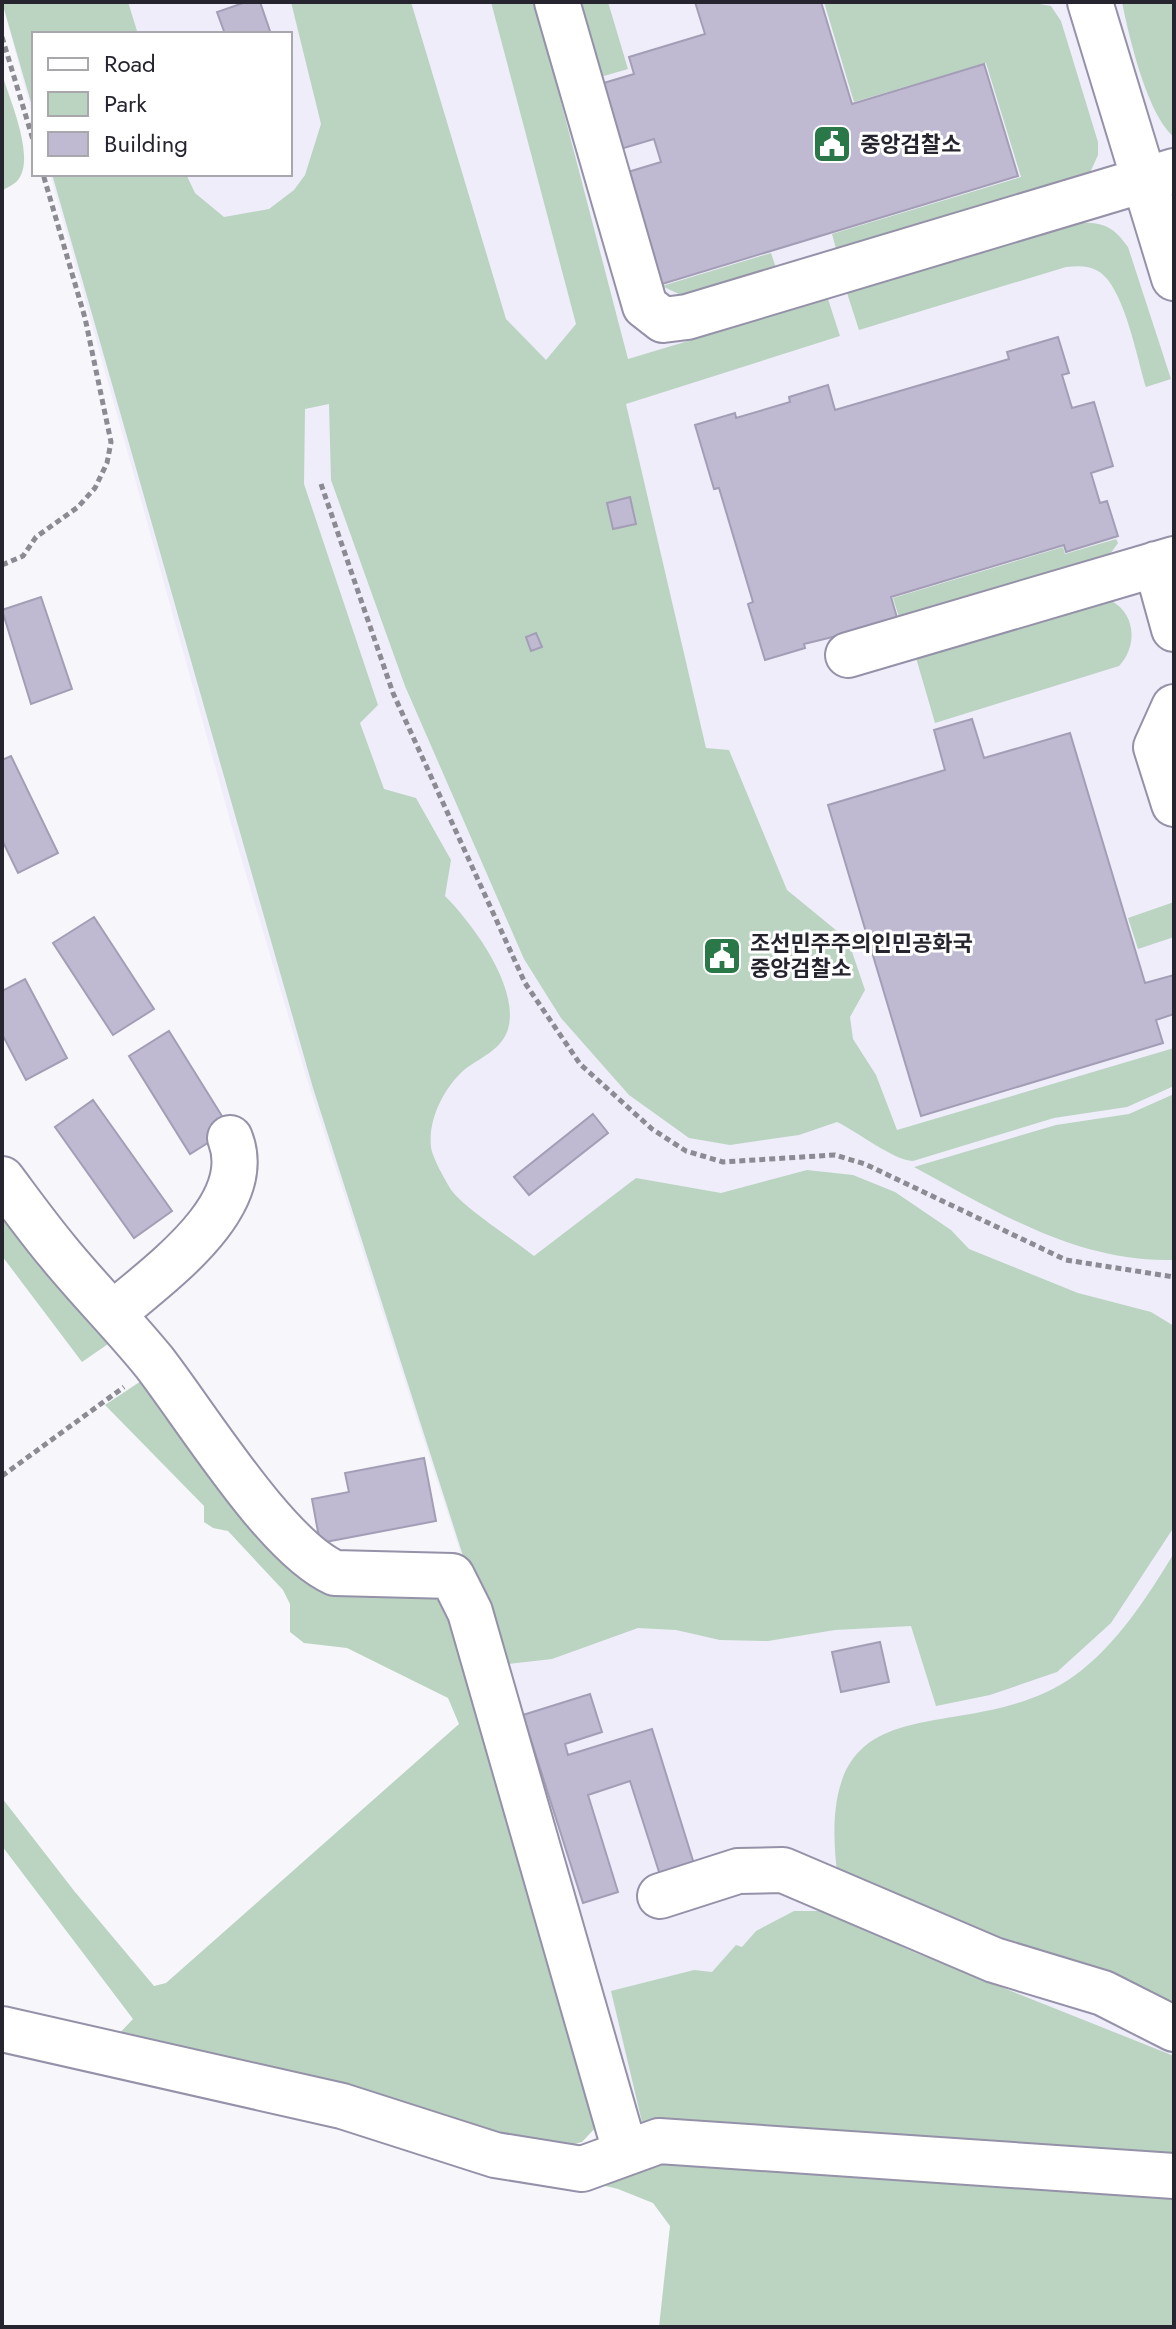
<svg xmlns="http://www.w3.org/2000/svg" width="1176" height="2329" font-family="Jost,'Noto Sans KR',sans-serif">
	<rect width="100%" height="100%" fill="#f7f6fb"/>
	<path fill="#efedfa" d="M2,2H1174V2164L628,2125L464,1564L309,1086L232,827L50,174H290V34H34V121Z"/>
	<path fill="#bad4c1" d="M2,2H128L138,34H34V113Z
		M291,2H411L506,319L546,360L576,324L491,2H535L628,359L828,299L840,336L626,404L706,748L729,750L787,890L848,940L865,990L850,1017L853,1039L876,1075L897,1130L1174,1048V1086L1127,1107L1054,1118L913,1161C893,1160 858,1132 837,1122L799,1135L730,1145L689,1138L629,1095L561,1018L524,959L405,686L331,480L329,404L305,409L304,484L378,705L360,723L384,789L416,798L451,860L445,896C473,924 520,988 508,1029C502,1050 479,1058 464,1070C444,1088 428,1119 431,1147C432,1157 446,1182 452,1191C468,1211 512,1238 534,1256L636,1178L721,1193L807,1170L853,1175L895,1192L951,1230L969,1249L1078,1293L1151,1312L1174,1326V1527L1111,1623L1057,1672L990,1695L936,1706L911,1626L835,1630L768,1641L720,1640L676,1630L638,1628L552,1659L498,1665L313,1088L52,174H186L195,193L224,217L269,209L294,190L305,175L321,124Z
		M574,2H608L628,69L597,78Z
		M824,2H1028L1051,6L1061,21L1098,142V155L1089,175L838,256L832,234L1021,177L986,63L854,102Z
		M1122,2H1174V137C1147,114 1129,37 1122,2Z
		M2,74C9,98 36,158 18,180C15,184 6,188 2,191Z
		M1076,223C1102,222 1112,225 1128,247L1171,379L1146,387C1137,358 1124,286 1098,271C1088,265 1077,266 1066,267L859,330L847,293Z
		M771,253L778,274L683,296L662,286Z
		M1116,539L1118,543L1110,554L899,617L893,598L1063,547L1065,554Z
		M1110,600C1137,614 1137,647 1119,666L935,723L914,651Z
		M1174,902V937L1138,949L1128,918Z
		M1174,1094V1260C1078,1263 995,1211 914,1167L1056,1125L1129,1114Z
		M2,1198L121,1335L82,1362L2,1256Z
		M153,1373L287,1547L455,1601L598,2125L582,2142L557,2149L115,2038L133,2019L2,1846V1798L75,1892L154,1986L166,1983L459,1724L448,1698L347,1648L304,1643L290,1632V1604L283,1590L228,1531L213,1528L204,1522V1506L105,1405Z
		M1174,1553V2017L838,1880C809,1665 963,1755 1074,1676C1116,1646 1148,1596 1174,1553Z
		M794,1911H825L916,1953L1174,2056V2161L642,2122L611,1991L694,1970L712,1972L736,1945L742,1947L756,1931Z
		M633,2160L1174,2196V2327H659L670,2226L653,2203L618,2189L525,2167Z"/>
	<path fill="#bfbad2" stroke="#a39eb6" stroke-width="2" d="M246,2H260L271,34H225L217,12Z
		M695,2H821L852,104L984,64L1018,176L662,284L628,172L661,162L654,139L617,150L597,85L634,74L629,57L705,34Z
		M1058,337L1069,373L1062,375L1072,408L1094,402L1113,466L1091,473L1100,503L1107,501L1118,536L1066,552L1064,545L891,597L898,621L804,644L805,648L765,660L748,604L753,602L719,488L714,489L695,425L735,413L736,418L790,402L789,397L828,385L835,410L1009,359L1007,352Z
		M630,497L636,524L613,529L607,503Z
		M41,597L72,689L31,704L2,610Z
		M536,633L542,647L531,651L526,637Z
		M972,719L984,758L1070,733L1145,983L1174,975V1014L1156,1020L1163,1043L921,1116L828,805L945,770L934,730Z
		M11,756L58,853L18,873L2,840V760Z
		M94,917L154,1009L113,1035L53,943Z
		M25,979L67,1058L26,1080L2,1034V991Z
		M169,1031L230,1129L190,1154L129,1056Z
		M93,1100L172,1211L134,1238L55,1127Z
		M593,1114L608,1133L529,1195L514,1177Z
		M424,1458L436,1521L320,1543L312,1499L349,1492L345,1473Z
		M880,1642L889,1682L841,1692L832,1652Z
		M590,1694L602,1732L565,1744L568,1755L652,1729L695,1867L661,1878L630,1781L588,1795L618,1892L583,1903L523,1715Z"/>
	<g fill="none" stroke-linecap="round" stroke-linejoin="round">
		<defs>
			<path id="minor" d="M557,2L645,306L663,320L687,317L1174,171
				M1090,2L1174,278
				M1156,564L1174,629
				M848,655L1174,559
				M1174,707L1156,747L1174,804
				M2,1179C20,1203 38,1228 58,1252C89,1290 123,1324 154,1362C196,1416 276,1547 335,1573L452,1576L470,1612L625,2151
				M114,1313C159,1274 257,1206 230,1138
				M660,1896L738,1871L783,1870L994,1960L1103,1993L1174,2029
				M2,2029L342,2106L495,2155L582,2169L659,2141L1174,2176"/>
		</defs>
		<use href="#minor" stroke="#9591a8" stroke-width="48"/>
		<path stroke="#8c8a92" stroke-width="5" stroke-dasharray="6 4" stroke-linecap="butt" d="M2,37L34,143
			M321,484L393,693L525,983L580,1064L652,1129L686,1151L723,1162L835,1155L865,1164L1066,1260L1174,1277
			M2,565L23,556L36,537L78,507L95,488L107,463L111,442L85,318L43,174
			M2,1476L124,1387"/>
		<use href="#minor" stroke="#fff" stroke-width="44"/>
	</g>
	<defs>
		<symbol id="civic-square" viewBox="-11 -11 22 22"><rect x="-9" y="-9" width="18" height="18" rx="4" fill="#2a7747" stroke="#fff"/><path d="M-.6-6.5H3V-4.5H.6V-3L4-1V1h2V6H-6V1h2V-1L-.6-3ZM-1.2 2.5V6h2.4V2.5Z" fill="#fff"/></symbol>
	</defs>
	<g fill-rule="evenodd">
		<use href="#civic-square" x="810" y="122" width="44" height="44"/>
		<use href="#civic-square" x="700" y="934" width="44" height="44"/>
	</g>
	<g text-anchor="middle" stroke-width="6" stroke-linejoin="round" paint-order="stroke">
		<g font-size="22" font-weight="bold" fill="#26242e" stroke="#fff" text-anchor="start">
			<text x="860" y="152">중앙검찰소</text>
			<text x="750" y="951">조선민주주의인민공화국<tspan x="750" dy="25">중앙검찰소</tspan></text>
		</g>
	</g>
	<rect width="1176" height="2329" fill="none" stroke="#26242e" stroke-width="8"/>
	<rect x="32" y="32" width="260" height="144" fill="#ffffff" stroke="#a8a7ab" stroke-width="2"/>
	<rect x="48" y="58" width="40" height="12" fill="#ffffff" stroke="#a8a7ab" stroke-width="2"/>
	<text x="104" y="72" font-size="24" fill="#26242e">Road</text>
	<rect x="48" y="92" width="40" height="24" fill="#bad4c1" stroke="#a8a7ab" stroke-width="2"/>
	<text x="104" y="112" font-size="24" fill="#26242e">Park</text>
	<rect x="48" y="132" width="40" height="24" fill="#bfbad2" stroke="#a8a7ab" stroke-width="2"/>
	<text x="104" y="152" font-size="24" fill="#26242e">Building</text>
</svg>
